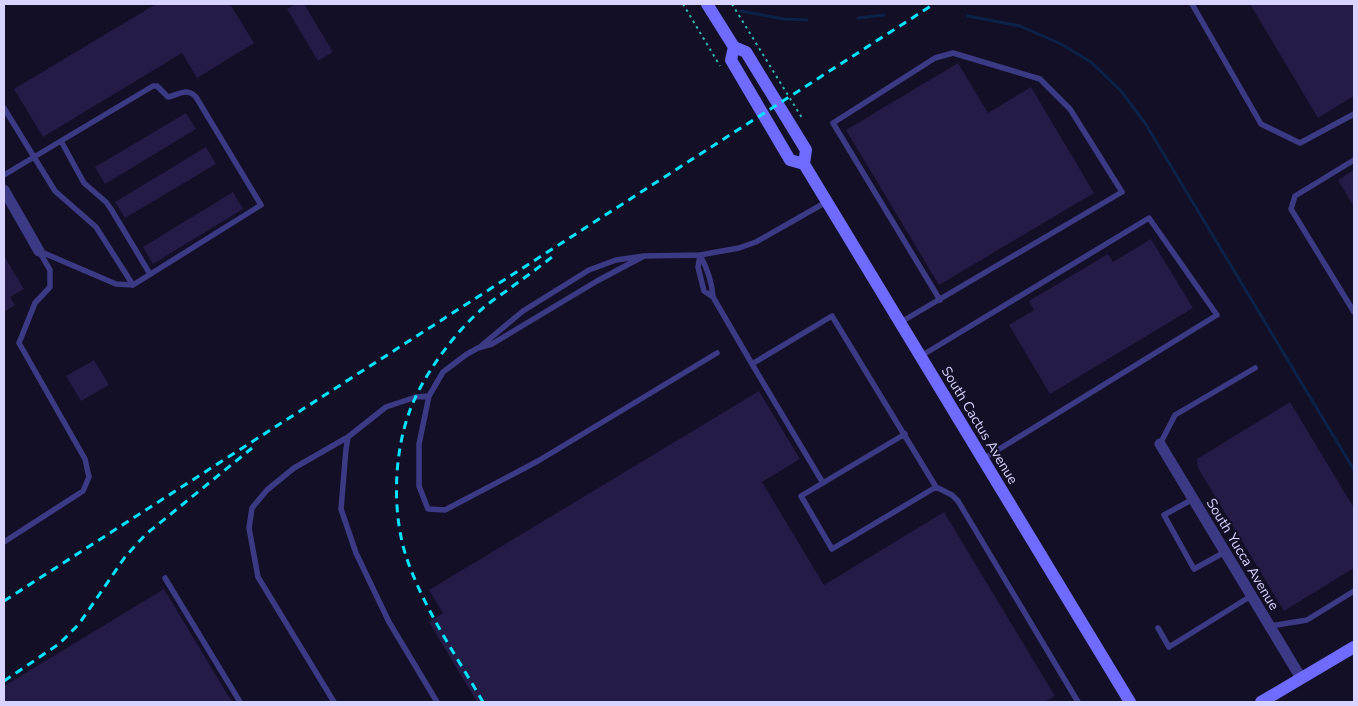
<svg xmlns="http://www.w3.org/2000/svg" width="1358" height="706" font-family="'Nunito Sans',sans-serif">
	<rect width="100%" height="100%" fill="#130f26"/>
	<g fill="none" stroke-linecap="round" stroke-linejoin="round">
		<path stroke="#0c2248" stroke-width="3" d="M741,11L784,19L807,20
			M968,16L1020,26L1061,44L1091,62L1121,91L1145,123L1354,470
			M858,18L884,15"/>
	</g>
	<path fill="#241b47" d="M156,4H230L254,43L197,78L182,53L43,137L14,89Z
		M296,4H304L333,52L318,61L287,9Z
		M1250,4H1354V96L1318,118Z
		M958,63L988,113L1031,87L1094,193L939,285L846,130Z
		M186,113L196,129L105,184L95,167Z
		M206,147L216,164L125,218L115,202Z
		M1354,170V207L1338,180Z
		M233,192L243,209L153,264L143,247Z
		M1151,239L1193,308L1050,394L1009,325L1034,310L1029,301L1108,254L1113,262Z
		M4,256L24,289L10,297L15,305L4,312Z
		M94,360L109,385L81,401L66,376Z
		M759,391L800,459L762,482L824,585L944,512L1055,696L1044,702H477L429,622L443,613L429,590Z
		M1290,402L1354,508V568L1284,611L1198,468L1197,459Z
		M164,589L232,702H4V686Z"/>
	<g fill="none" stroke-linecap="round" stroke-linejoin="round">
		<path stroke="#2fb8b0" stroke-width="2" stroke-dasharray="2.5 4" stroke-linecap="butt" d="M683,4L720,66
			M732,4L802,118"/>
		<path stroke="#3d3a85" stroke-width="5.5" d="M1192,4L1261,124L1300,143L1354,114
			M4,108L34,157L4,175
			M61,141L84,183L106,202L111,209L150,274
			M1354,160L1295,196L1291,209L1354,312
			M39,251L116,284L133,285L261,205L196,97C186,87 179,95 168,97L157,86H153L34,157L55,191L96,227L133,285
			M700,255L698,267L704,291L713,297L752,364L832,316L936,487
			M700,255C707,268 712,281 713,297
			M644,256L597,281L492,344L478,348L467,354L443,372L429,396L419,444V486L428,509L445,510L538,461L717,353
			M901,322L1122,192L1070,109L1040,79L953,53L935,58L833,123L940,300
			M481,346L523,311L589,270L616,260L644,256L700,255L739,248L756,242L828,201
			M921,356L1149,218L1217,315L983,459
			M752,364L823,483
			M429,396L416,397L386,407L348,437L346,449L341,509L356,553L389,622L437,702
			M905,434L801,496L832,549L936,487L952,495L958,501L1078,702
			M1160,444L1175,415L1255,368
			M1193,499L1164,515L1194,569L1225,552
			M4,542L83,491L89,477L85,459L19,343L35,303L50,287V270L39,251
			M165,578L240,702
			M1270,626L1307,620L1354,591
			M1158,628L1169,647L1251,596
			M334,702L258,577L249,528L252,508L267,490L294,468L348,437"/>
		<path stroke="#3d3a85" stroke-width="11" d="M4,190L39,251
			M1160,444L1301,678"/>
		<path stroke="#6f6bff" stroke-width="12" d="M707,4L734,47L746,52L806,150L804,164L1130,702
			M734,47L731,60L790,160L804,164
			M1261,702L1354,647"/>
		<path stroke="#00e5ff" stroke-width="3" stroke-dasharray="8 6" stroke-linecap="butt" d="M4,601L934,4
			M4,681L59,644L79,624L125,557L145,535L252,448
			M483,702C457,657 426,612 408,562C392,518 393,457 409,413C421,378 454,333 482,309C492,300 503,294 513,286C526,277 539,267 552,257"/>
	</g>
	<g text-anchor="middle" stroke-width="4" stroke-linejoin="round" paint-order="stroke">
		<g font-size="14" fill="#d9d4ff" stroke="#130f26">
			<text transform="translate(980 425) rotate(59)" y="5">South Cactus Avenue</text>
			<text transform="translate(1243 554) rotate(59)" y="5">South Yucca Avenue</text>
		</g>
	</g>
	<rect width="1358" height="706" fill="none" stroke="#d9d4ff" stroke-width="10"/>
</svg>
